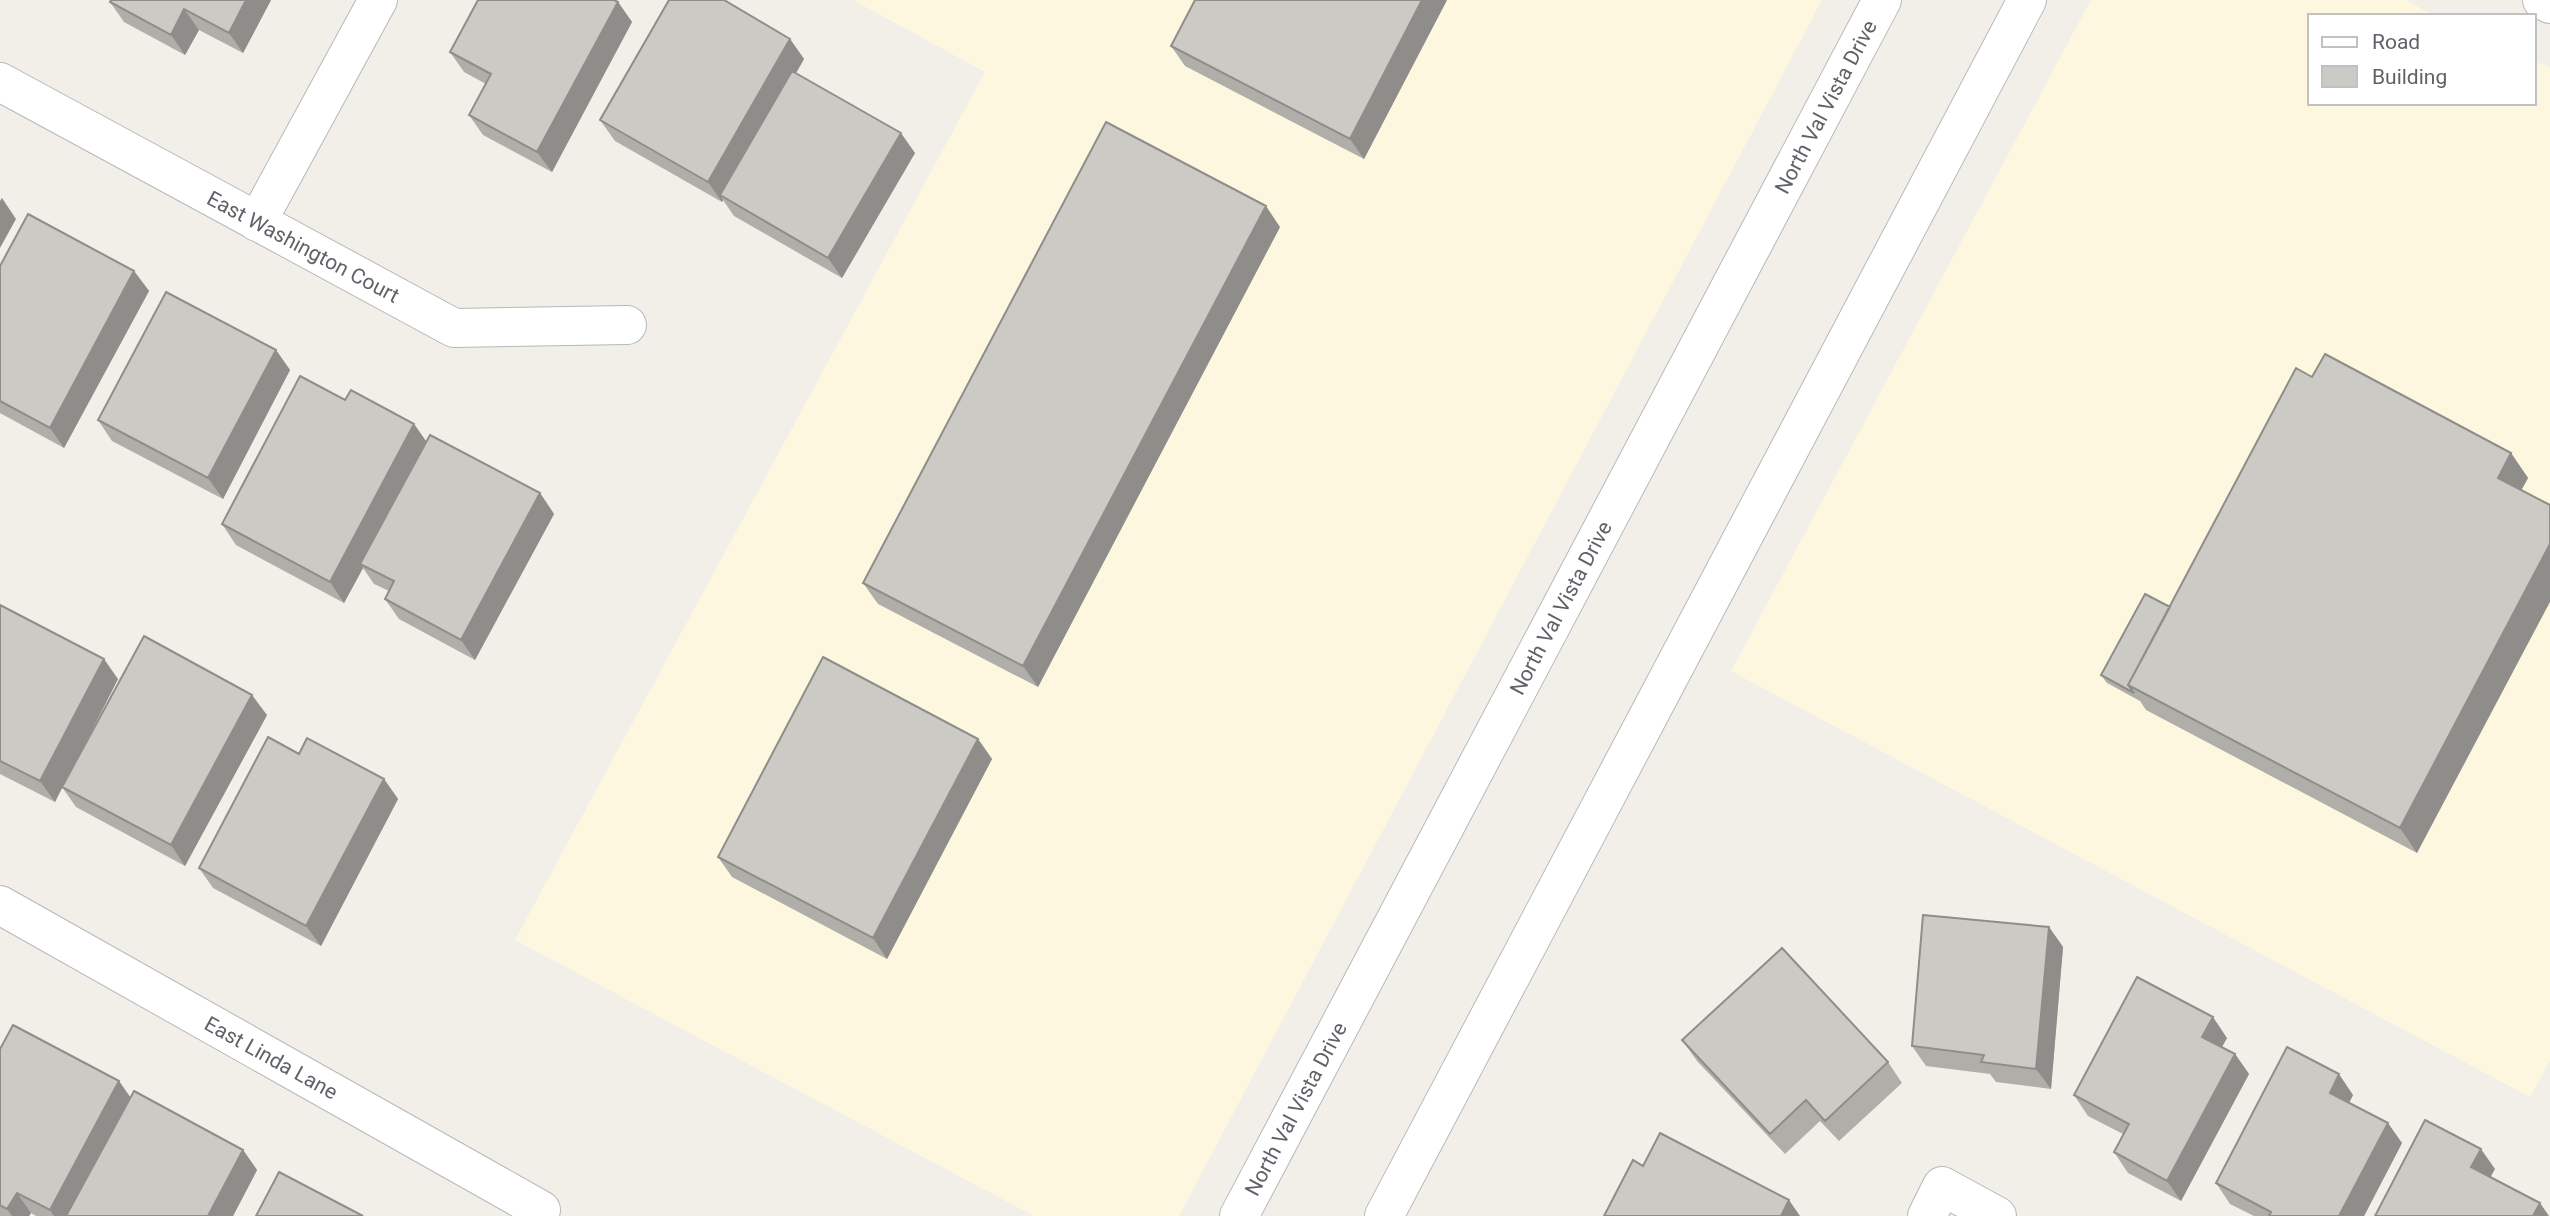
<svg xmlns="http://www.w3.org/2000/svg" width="2550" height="1216" font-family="Roboto,sans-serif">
	<rect width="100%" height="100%" fill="#f1efe8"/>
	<path fill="#fef7e0" d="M853,0H1822L1179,1216H1034L515,940L985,72Z
		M2091,0H2406L2434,16H2310V103H2534V61L2550,67V1061L2530,1097L1731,671Z"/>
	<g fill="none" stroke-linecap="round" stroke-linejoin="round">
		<defs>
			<path id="street" d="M0,82L454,328L627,325
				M257,222L378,0
				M0,905L541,1210L538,1216
				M1927,1216L1942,1186L1997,1216"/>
			<path id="secondary" d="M2542,0L2550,4
				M1239,1216L1882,0
				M1384,1216L2027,0"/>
		</defs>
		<use href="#street" stroke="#b5b8bc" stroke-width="40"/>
		<use href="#secondary" stroke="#b6babf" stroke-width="40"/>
		<use href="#street" stroke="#fff" stroke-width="38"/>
		<use href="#secondary" stroke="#fff" stroke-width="38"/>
	</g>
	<path fill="#afaea9" d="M271,0L243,53L199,30L185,55L124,22L110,2Z
		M1447,0L1364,159L1185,66L1171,46Z
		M618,2L632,22L552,172L483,135L469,115L486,84L464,72L450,52Z
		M790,39L804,59L796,73L915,153L842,278L734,216L723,200L722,202L615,141L600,120Z
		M1280,227L1038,687L878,604L863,583Z
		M0,266L134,271L149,291L64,448L0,413Z
		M276,350L290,370L223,499L112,441L98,420Z
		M2312,377L2511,453L2528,478L2521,490L2417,853L2146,710L2140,701L2107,683L2101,675L2170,607Z
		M345,400L414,424L426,441L540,493L554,514L475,660L399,619L385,599L389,591L374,584L363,568L344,603L236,545L222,524Z
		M0,605L118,679L80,754L267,715L185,866L76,807L62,787L55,802L0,774Z
		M978,739L992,759L887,959L732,877L718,857Z
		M299,754L384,779L398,799L321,946L213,888L199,868Z
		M2049,927L2063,947L2051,1089L1996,1082L1990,1074L1926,1066L1912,1046Z
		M2227,1038L2222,1047L2235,1054L2249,1074L2181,1201L2128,1173L2114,1152L2123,1134L2088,1116L2074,1095Z
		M1682,1040L1888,1062L1902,1083L1839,1141L1820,1121L1785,1154L1697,1061Z
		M0,1049L119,1081L130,1098L243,1150L257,1170L233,1216H36L31,1213L29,1216H0Z
		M2353,1095L2349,1103L2402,1143L2364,1216H2254L2230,1204L2216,1183Z"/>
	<path fill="#8f8d8a" d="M246,0H271L243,53L229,33Z
		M1422,0H1447L1364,159L1350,139Z
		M618,2L632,22L552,172L537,152Z
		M184,9L199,30L185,55L171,35Z
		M790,39L804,59L725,198L720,195L723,200L722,202L708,182Z
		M901,133L915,153L842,278L828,258Z
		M2,198L16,219L0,248V201Z
		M1266,206L1280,227L1038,687L1023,666Z
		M134,271L149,291L64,448L50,428Z
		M276,350L290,370L223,499L208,478Z
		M414,424L428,444L360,564L363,568L344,603L330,582Z
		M2511,453L2528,478L2515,502L2498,478Z
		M540,493L554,514L475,660L461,640Z
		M2550,544V602L2417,853L2400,828Z
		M104,659L118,679L55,802L40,781Z
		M252,695L267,715L185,866L171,845Z
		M978,739L992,759L887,959L873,938Z
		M384,779L398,799L321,946L306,926Z
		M2049,927L2063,947L2051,1089L2036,1069Z
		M2213,1017L2227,1038L2216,1057L2202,1037Z
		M2235,1054L2249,1074L2181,1201L2167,1181Z
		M2339,1074L2353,1095L2344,1113L2330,1093Z
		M119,1081L133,1101L72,1216H54L50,1210Z
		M2388,1123L2402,1143L2364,1216H2339Z
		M2481,1149L2495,1169L2485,1187L2471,1167Z
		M243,1150L257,1170L233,1216H208Z
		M17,1193L31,1213L29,1216H12L7,1209Z
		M1789,1200L1800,1216H1781Z
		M2540,1203L2549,1216H2533Z"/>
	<path fill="#cccac5" stroke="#8f8d8a" stroke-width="2" d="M111,0H246L229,33L184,9L171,35L110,2Z
		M478,0H614L618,2L537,152L469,115L491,74L450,52Z
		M669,0H724L790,39L708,182L600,120Z
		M1195,0H1422L1350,139L1171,46Z
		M792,71L901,133L828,258L720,195Z
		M1106,122L1266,206L1023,666L863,583Z
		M28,214L134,271L50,428L0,401V266Z
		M166,292L276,350L208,478L98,420Z
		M2325,354L2511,453L2498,478L2550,505V544L2400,828L2128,685L2296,368L2312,377Z
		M300,376L345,400L351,390L414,424L330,582L222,524Z
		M430,435L540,493L461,640L385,599L394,581L360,564Z
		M2145,594L2170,607L2128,685L2134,693L2101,675Z
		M0,605L104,659L40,781L0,761Z
		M144,636L252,695L171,845L62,787Z
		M823,657L978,739L873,938L718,857Z
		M268,737L299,754L307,738L384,779L306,926L199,868Z
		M1923,915L2049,927L2036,1069L1981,1062L1984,1055L1912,1046Z
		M1782,948L1888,1062L1825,1121L1806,1100L1770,1134L1682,1040Z
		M2137,977L2213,1017L2202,1037L2235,1054L2167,1181L2114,1152L2129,1124L2074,1095Z
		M13,1025L119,1081L50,1210L17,1193L7,1209L0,1205V1049Z
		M2287,1047L2339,1074L2330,1093L2388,1123L2339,1216H2269L2271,1212L2216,1183Z
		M134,1091L243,1150L208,1216H66Z
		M2425,1120L2481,1149L2471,1167L2540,1203L2533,1216H2375Z
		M1660,1133L1789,1200L1781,1216H1604L1633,1160L1643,1166Z
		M279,1172L363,1216H256Z"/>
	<g text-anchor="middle" stroke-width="5" stroke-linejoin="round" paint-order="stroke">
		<g font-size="21" fill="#5f6368" stroke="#fff">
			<text transform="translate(1826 107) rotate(-62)" y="7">North Val Vista Drive</text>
			<text transform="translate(303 247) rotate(28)" y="7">East Washington Court</text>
			<text transform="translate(1561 608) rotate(-62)" y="7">North Val Vista Drive</text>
			<text transform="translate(271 1058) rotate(29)" y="7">East Linda Lane</text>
			<text transform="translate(1296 1109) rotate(-62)" y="7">North Val Vista Drive</text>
		</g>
	</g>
	<rect x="2308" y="14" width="228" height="91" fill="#ffffff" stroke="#bfc1c3" stroke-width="2"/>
	<rect x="2322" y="37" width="35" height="10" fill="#ffffff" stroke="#bfc1c3" stroke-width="2"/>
	<text x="2372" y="49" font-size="21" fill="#5f6368">Road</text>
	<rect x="2322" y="66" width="35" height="21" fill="#cccac5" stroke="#bfc1c3" stroke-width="2"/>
	<text x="2372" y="84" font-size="21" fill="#5f6368">Building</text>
</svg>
